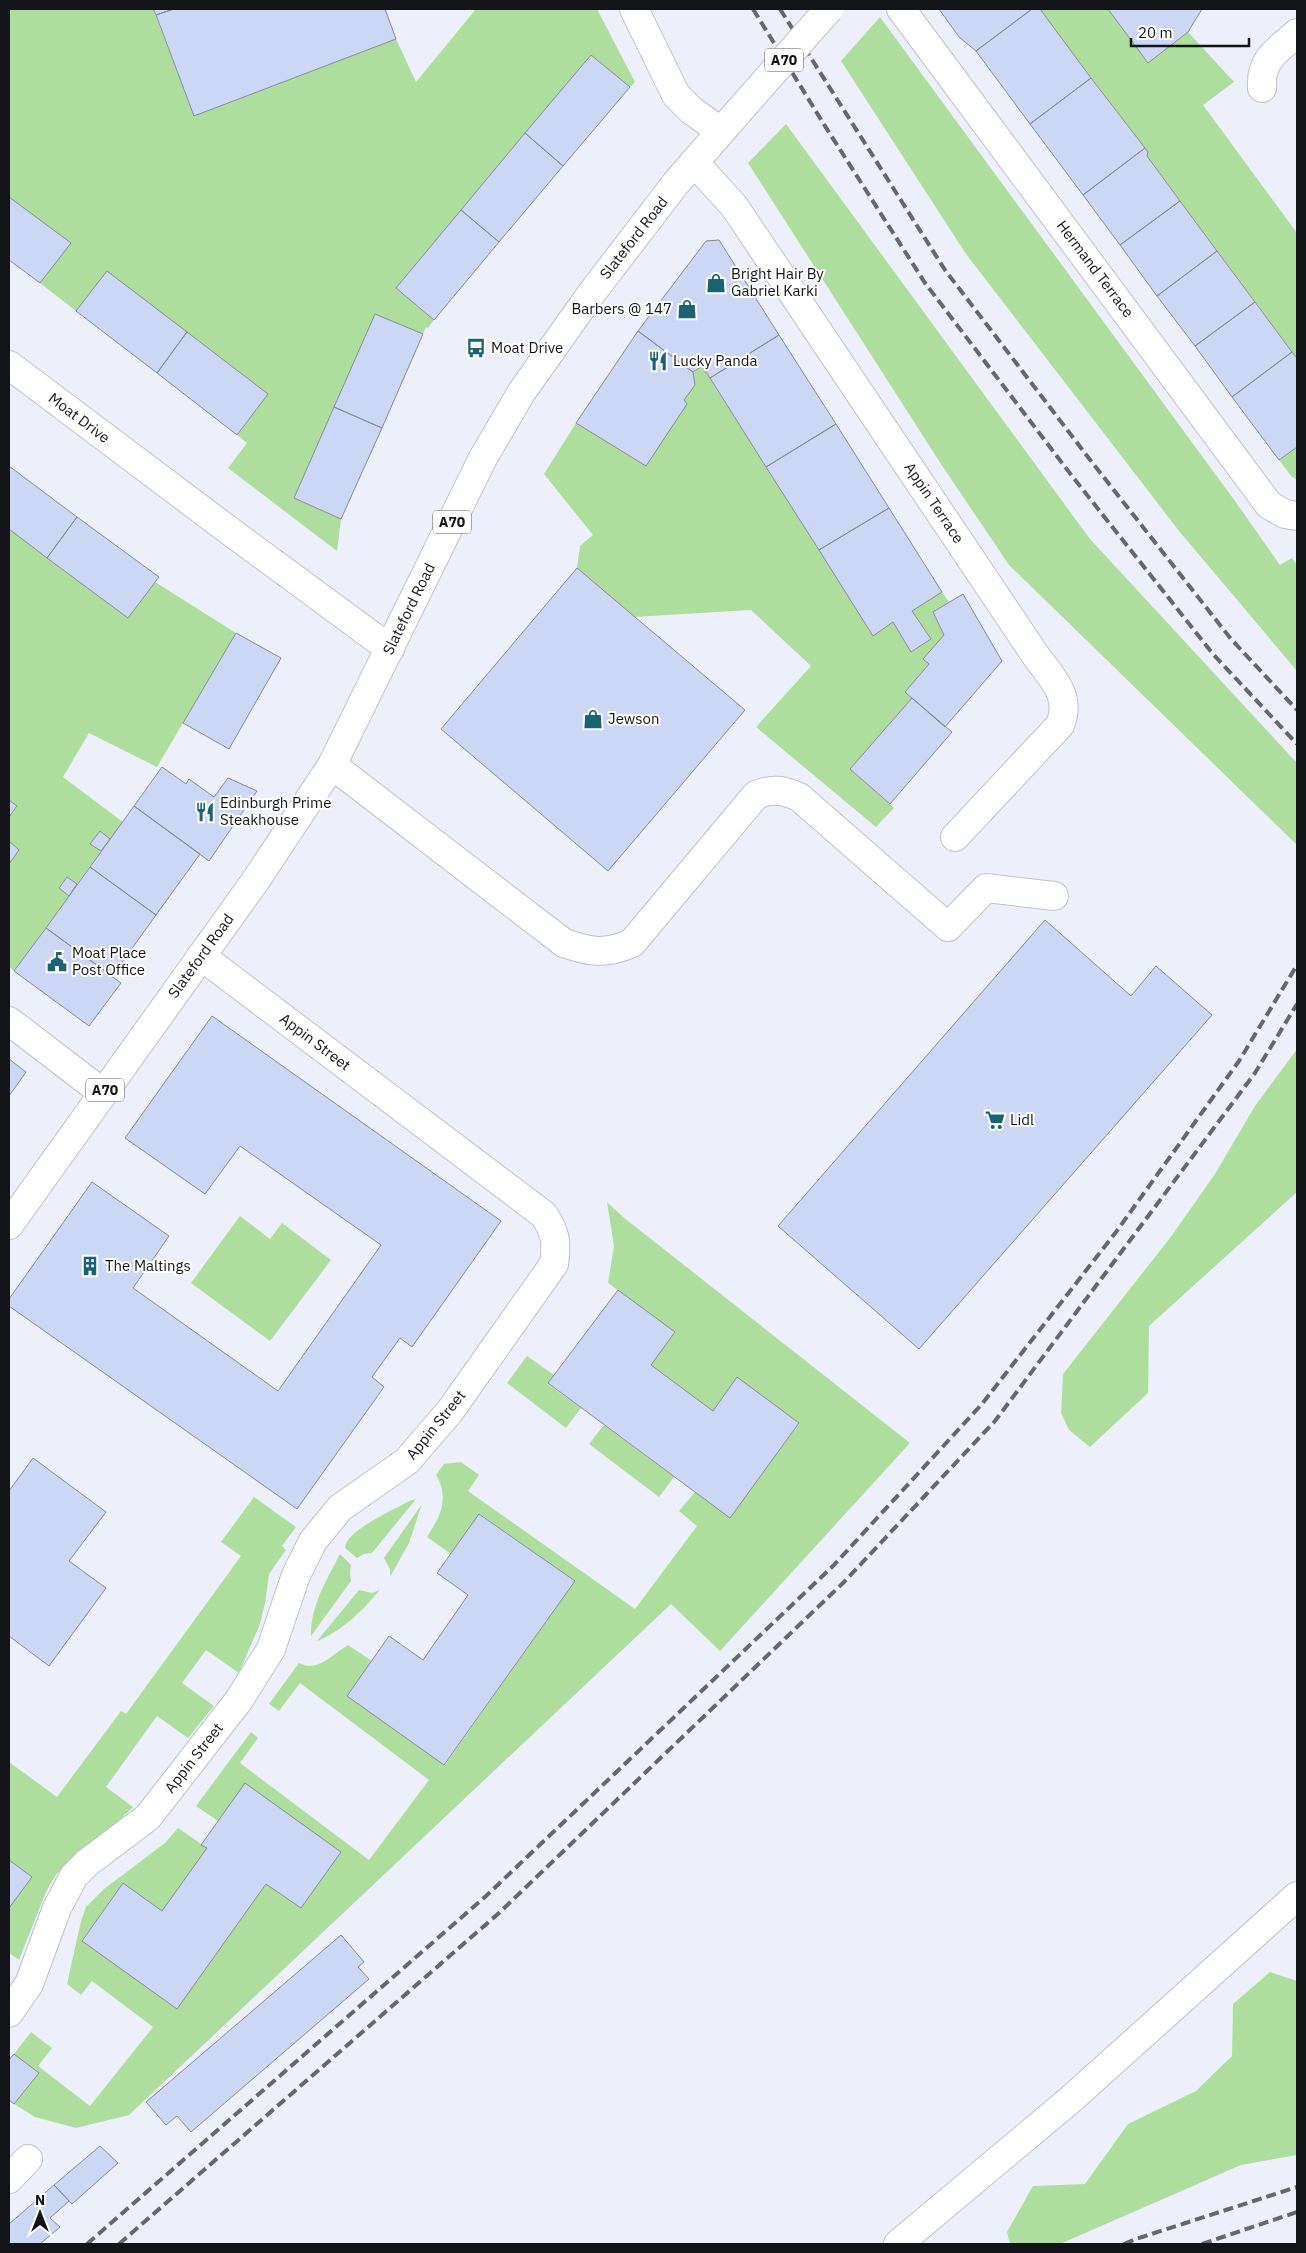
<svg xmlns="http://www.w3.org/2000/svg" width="1306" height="2253" font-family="'IBM Plex Sans',sans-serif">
	<rect width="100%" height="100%" fill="#edf0fa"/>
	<path fill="#aede9e" d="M9,9H153L194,116L396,39L416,82L476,9H597L635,82L630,87L591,55L396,288L434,320L428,328L426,327L423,334L375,314L294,498L341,519L337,551L228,468L247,443L237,435L268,394L107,272L76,311L40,283L70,243L9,197Z
		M1039,9H1108L1148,63L1188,32L1234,82L1203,105L1297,233V358L1147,156L1148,152Z
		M880,17L1235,501L1280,565L1292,558L1297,565V671L1179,531L966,254L841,61Z
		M786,124L1090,539L1297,763V845L1009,565L941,464L748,163Z
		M702,366L873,635L893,622L912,652L931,639L912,611L942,592L949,602L933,612L944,635L929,664L905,692L912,698L850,769L894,808L876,827L756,727L811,666L751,610L634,617L577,568L580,546L593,535L544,474L576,423L646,466L687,404L684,400L695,385L693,372Z
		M1297,447V480L1292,477L1279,460Z
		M9,529L128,618L155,582L236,633L157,767L89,733L63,777L123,822L110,839L100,831L91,843L101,851L77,884L67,877L59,888L69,896L14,971L9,967V864L19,850L9,841V817L17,807L9,800Z
		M1297,1049V1192L1149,1326L1148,1393L1090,1447L1069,1430L1061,1413L1063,1374L1170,1238L1215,1174L1255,1106Z
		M607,1202L623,1217L910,1443L720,1651L671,1604L129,2115L76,2128L35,2117L14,2104L38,2073L14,2054L31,2032L52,2048L38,2066L90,2106L153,2027L92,1981L81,1995L67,1984L81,1921L86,1907L104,1889L165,1843L178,1828L207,1848L162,1911L123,1883L82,1940L177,2008L266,1884L301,1908L341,1852L245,1784L218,1821L196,1806L251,1732L258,1738L240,1763L369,1860L429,1780L300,1683L279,1711L269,1704L299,1663C317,1673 333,1654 348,1645L372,1661L347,1696L445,1765L575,1581L480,1514L451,1554L427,1537C440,1517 450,1498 436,1475L444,1464L461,1462L479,1475L468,1491L635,1609L697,1526L679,1511L695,1492L730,1517L799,1424L738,1378L713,1411L651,1365L675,1332L608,1283L614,1246Z
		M240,1216L270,1239L282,1223L331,1260L270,1341L191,1283Z
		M527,1356L554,1375L548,1384L581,1408L566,1428L507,1383Z
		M604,1425L674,1477L659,1497L589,1444Z
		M254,1497L296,1527L282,1546L286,1550L269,1574L265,1603L260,1624L239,1673L206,1650L182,1683L214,1706L188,1738L157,1716L106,1787L133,1807L112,1827L77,1852L55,1876L46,1892L19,1960L9,1953V1762L57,1797L121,1711L126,1714L241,1556L221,1542Z
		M416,1499L372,1553L364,1554L357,1558L345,1548C346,1530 394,1510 409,1501Z
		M422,1504L409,1543L390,1577V1569L384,1558Z
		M340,1554L351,1565L350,1573L351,1581L311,1636C310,1607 327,1579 340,1554Z
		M359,1590L372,1593L380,1590C363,1610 341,1632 317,1641Z
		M1270,1972L1297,1981V2155L1241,2165L1060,2244H1010L1007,2232L1033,2186L1085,2184L1128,2124L1196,2091L1232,2056L1233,2004Z"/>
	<path fill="#ccd6f5" stroke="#878a93" d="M153,9H174L156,15Z
		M174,9H385L396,39L194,116L156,15Z
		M939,9H1032L976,51L959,37Z
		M1032,9H1040L1091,78L1030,124L976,51Z
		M1108,9H1202L1188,32L1148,63Z
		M591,55L630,87L563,166L525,133Z
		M1091,78L1145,148L1083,195L1030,124Z
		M525,133L563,166L499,242L461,210Z
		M1145,148L1148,152L1147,156L1180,201L1120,245L1083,195Z
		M9,197L71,243L40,283L9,260Z
		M1180,201L1217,251L1157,296L1120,245Z
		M461,210L499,242L434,320L396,288Z
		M719,240L779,335L710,378L702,366L693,372L638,331L706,241Z
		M1217,251L1255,302L1195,346L1157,296Z
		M107,271L187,332L157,373L76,311Z
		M1255,302L1292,352L1232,397L1195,346Z
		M375,314L423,334L382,428L334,407Z
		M638,331L693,372L695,385L684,400L687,404L646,466L576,423Z
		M187,332L268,394L237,435L157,373Z
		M779,335L836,424L766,467L710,378Z
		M1292,352L1297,358V447L1279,460L1232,397Z
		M334,407L382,428L341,519L294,498Z
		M836,424L889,508L819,550L766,467Z
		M9,466L77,517L47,558L9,529Z
		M889,508L942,592L912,611L931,639L911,652L893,622L873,636L819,550Z
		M77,517L159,577L128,618L47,558Z
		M577,568L745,710L608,871L441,729Z
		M963,594L1002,661L945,727L905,692L929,664L923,659L944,635L933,612Z
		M236,633L281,658L229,749L183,723Z
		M912,698L952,732L890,804L850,769Z
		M162,767L186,784L189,779L214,797L228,778L257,791L209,861L134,806Z
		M9,800L17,806L9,817Z
		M134,806L200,854L156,915L90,867Z
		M100,831L110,839L101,851L90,844Z
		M9,841L19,850L9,864Z
		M90,867L156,915L112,976L46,928Z
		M67,877L77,884L69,896L59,888Z
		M1045,920L1131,996L1156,966L1212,1015L919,1349L778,1226Z
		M46,928L121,983L89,1026L14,971Z
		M212,1016L501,1221L412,1347L400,1338L372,1377L384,1387L297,1509L9,1306V1299L92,1182L169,1236L133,1288L278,1391L381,1245L240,1146L205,1194L125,1138Z
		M9,1059L26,1072L9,1096Z
		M618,1290L675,1332L651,1365L713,1411L737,1377L799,1423L730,1518L548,1383Z
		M33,1458L106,1512L69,1561L106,1588L49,1666L9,1636V1491Z
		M479,1514L575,1581L444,1765L347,1696L389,1636L423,1660L468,1595L437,1573Z
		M245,1783L341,1852L301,1908L266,1884L177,2009L82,1941L123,1883L162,1911L207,1848L201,1845Z
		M9,1860L32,1877L9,1908Z
		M341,1935L364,1962L358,1967L369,1979L191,2132L177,2116L166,2125L146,2102Z
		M14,2054L39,2073L14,2104L9,2100V2060Z
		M100,2146L118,2163L72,2204L54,2185Z
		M54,2185L69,2201L50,2218L60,2227L40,2244H9V2224Z"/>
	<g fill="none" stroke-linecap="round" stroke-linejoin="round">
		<defs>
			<path id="minor" d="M634,9L676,95L691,110L720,131
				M901,9L1269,505L1285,514L1297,516
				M1262,88C1260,59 1278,50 1297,33
				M694,162L734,206L1036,656C1052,678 1072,696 1060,725L955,837
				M9,365L227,529L390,649
				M332,765L564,943C590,952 605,955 632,943L756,795C773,788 783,790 799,797L948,927L986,888L1054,896
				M9,1021L103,1093
				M9,2013L29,1984L57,1908L74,1876L87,1863L148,1817L239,1700L271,1649L296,1575L313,1541L340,1508L407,1461L450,1411L554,1264C557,1242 556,1234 544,1215L201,956
				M9,2179L28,2159
				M898,2244L1070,2100L1297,1896"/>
			<path id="major" d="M9,1225L256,880L332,765L483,458L521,393L591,294L676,183L739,111"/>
		</defs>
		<use href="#minor" stroke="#bdc1ca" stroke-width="30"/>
		<use href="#major" stroke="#bdc1ca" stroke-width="30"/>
		<use href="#minor" stroke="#fff" stroke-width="28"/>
		<use href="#major" stroke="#fff" stroke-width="28"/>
		<path stroke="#65676d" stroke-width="4" stroke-dasharray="10 5" stroke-linecap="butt" d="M753,9L825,126L925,283L1072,476L1213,654L1297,744
			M780,9L945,270L1091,461L1231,639L1297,710
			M87,2244L486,1896L833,1566L982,1404L1116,1232L1239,1061L1297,965
			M119,2244L499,1913L844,1582L995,1421L1255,1073L1297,1004
			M1124,2244L1136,2239L1297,2187
			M1202,2244L1297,2212"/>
		<defs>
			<path id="major-bridge" d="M739,111L829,9"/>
		</defs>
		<use href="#major-bridge" stroke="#bdc1ca" stroke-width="30" stroke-linecap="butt"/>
		<use href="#major-bridge" stroke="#fff" stroke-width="28"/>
	</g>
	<defs>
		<symbol id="shop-bare" viewBox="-9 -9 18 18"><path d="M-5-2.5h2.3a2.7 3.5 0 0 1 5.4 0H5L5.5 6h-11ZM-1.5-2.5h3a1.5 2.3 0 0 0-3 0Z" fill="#1b6372" stroke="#fefefe" stroke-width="2.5" paint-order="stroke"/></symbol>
		<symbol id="bus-bare" viewBox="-9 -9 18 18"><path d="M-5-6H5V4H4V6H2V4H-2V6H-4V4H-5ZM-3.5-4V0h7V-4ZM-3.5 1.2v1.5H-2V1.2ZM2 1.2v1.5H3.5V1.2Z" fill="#1b6372" stroke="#fefefe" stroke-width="2.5" paint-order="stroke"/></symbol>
		<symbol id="restaurant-bare" viewBox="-9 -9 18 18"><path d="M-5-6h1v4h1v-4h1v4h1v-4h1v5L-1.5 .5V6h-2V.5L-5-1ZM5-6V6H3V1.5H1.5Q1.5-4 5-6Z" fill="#1b6372" stroke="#fefefe" stroke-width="2.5" paint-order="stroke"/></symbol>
		<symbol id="civic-bare" viewBox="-9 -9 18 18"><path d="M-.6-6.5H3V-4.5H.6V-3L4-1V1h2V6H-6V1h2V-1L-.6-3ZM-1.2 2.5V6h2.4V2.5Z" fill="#1b6372" stroke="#fefefe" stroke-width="2.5" paint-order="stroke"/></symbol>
		<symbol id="supermarket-bare" viewBox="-9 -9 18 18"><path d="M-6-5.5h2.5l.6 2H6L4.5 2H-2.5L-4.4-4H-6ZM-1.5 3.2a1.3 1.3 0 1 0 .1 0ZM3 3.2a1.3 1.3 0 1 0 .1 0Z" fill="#1b6372" stroke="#fefefe" stroke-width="2.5" paint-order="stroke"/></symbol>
		<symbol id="building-bare" viewBox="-9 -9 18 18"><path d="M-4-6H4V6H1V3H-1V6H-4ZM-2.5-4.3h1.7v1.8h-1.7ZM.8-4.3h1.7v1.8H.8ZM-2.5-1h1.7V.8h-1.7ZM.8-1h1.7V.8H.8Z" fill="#1b6372" stroke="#fefefe" stroke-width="2.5" paint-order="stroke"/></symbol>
	</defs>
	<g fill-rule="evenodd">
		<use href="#shop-bare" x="702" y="269" width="28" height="28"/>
		<use href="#shop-bare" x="673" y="295" width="28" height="28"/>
		<use href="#bus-bare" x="462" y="334" width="28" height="28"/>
		<use href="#restaurant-bare" x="644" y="347" width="28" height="28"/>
		<use href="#shop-bare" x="579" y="705" width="28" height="28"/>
		<use href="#restaurant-bare" x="191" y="798" width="28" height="28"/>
		<use href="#civic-bare" x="43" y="948" width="28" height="28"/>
		<use href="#supermarket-bare" x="981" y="1106" width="28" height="28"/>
		<use href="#building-bare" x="76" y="1252" width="28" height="28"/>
	</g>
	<g text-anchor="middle" stroke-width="4" stroke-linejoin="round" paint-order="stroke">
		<g fill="#fefefe" stroke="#5a5a5d" stroke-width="1">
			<rect x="765" y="48.5" width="38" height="23" rx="4"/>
			<rect x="433" y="510.5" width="38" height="23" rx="4"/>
			<rect x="86" y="1078.5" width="38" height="23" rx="4"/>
		</g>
		<g font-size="14" font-weight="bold" fill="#131418">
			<text x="784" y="65">A70</text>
			<text x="452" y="527">A70</text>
			<text x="105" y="1095">A70</text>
		</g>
		<g font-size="15" fill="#131418" stroke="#fefefe">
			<text transform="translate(634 238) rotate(-52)" y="5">Slateford Road</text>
			<text transform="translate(1095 269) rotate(53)" y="5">Hermand Terrace</text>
			<text transform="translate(79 418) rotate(37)" y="5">Moat Drive</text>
			<text transform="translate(934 503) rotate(56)" y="5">Appin Terrace</text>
			<text transform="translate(409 609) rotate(-64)" y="5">Slateford Road</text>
			<text transform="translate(201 956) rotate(-54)" y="5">Slateford Road</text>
			<text transform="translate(315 1042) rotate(37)" y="5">Appin Street</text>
			<text transform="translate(436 1425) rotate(-51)" y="5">Appin Street</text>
			<text transform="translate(194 1758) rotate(-52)" y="5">Appin Street</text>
		</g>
		<g font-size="15" fill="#131418" stroke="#fefefe" text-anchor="start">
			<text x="731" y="279">Bright Hair By<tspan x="731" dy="17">Gabriel Karki</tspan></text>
			<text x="672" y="314" text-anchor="end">Barbers @ 147</text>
			<text x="491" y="353">Moat Drive</text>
			<text x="673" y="366">Lucky Panda</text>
			<text x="608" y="724">Jewson</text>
			<text x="220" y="808">Edinburgh Prime<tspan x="220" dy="17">Steakhouse</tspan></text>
			<text x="72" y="958">Moat Place<tspan x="72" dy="17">Post Office</tspan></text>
			<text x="1010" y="1125">Lidl</text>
			<text x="105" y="1271">The Maltings</text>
		</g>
	</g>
	<rect width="1306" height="2253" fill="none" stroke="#131418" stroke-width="20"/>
	<g transform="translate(40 2213)" stroke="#fefefe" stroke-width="4" paint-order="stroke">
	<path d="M0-4L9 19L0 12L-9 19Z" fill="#131418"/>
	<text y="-8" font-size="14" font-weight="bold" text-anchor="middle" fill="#131418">N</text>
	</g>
	<path d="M1131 38v8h118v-8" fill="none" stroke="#131418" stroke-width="2.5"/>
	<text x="1138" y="38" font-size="15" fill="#131418" stroke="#fefefe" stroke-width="4" paint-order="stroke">20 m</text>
</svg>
